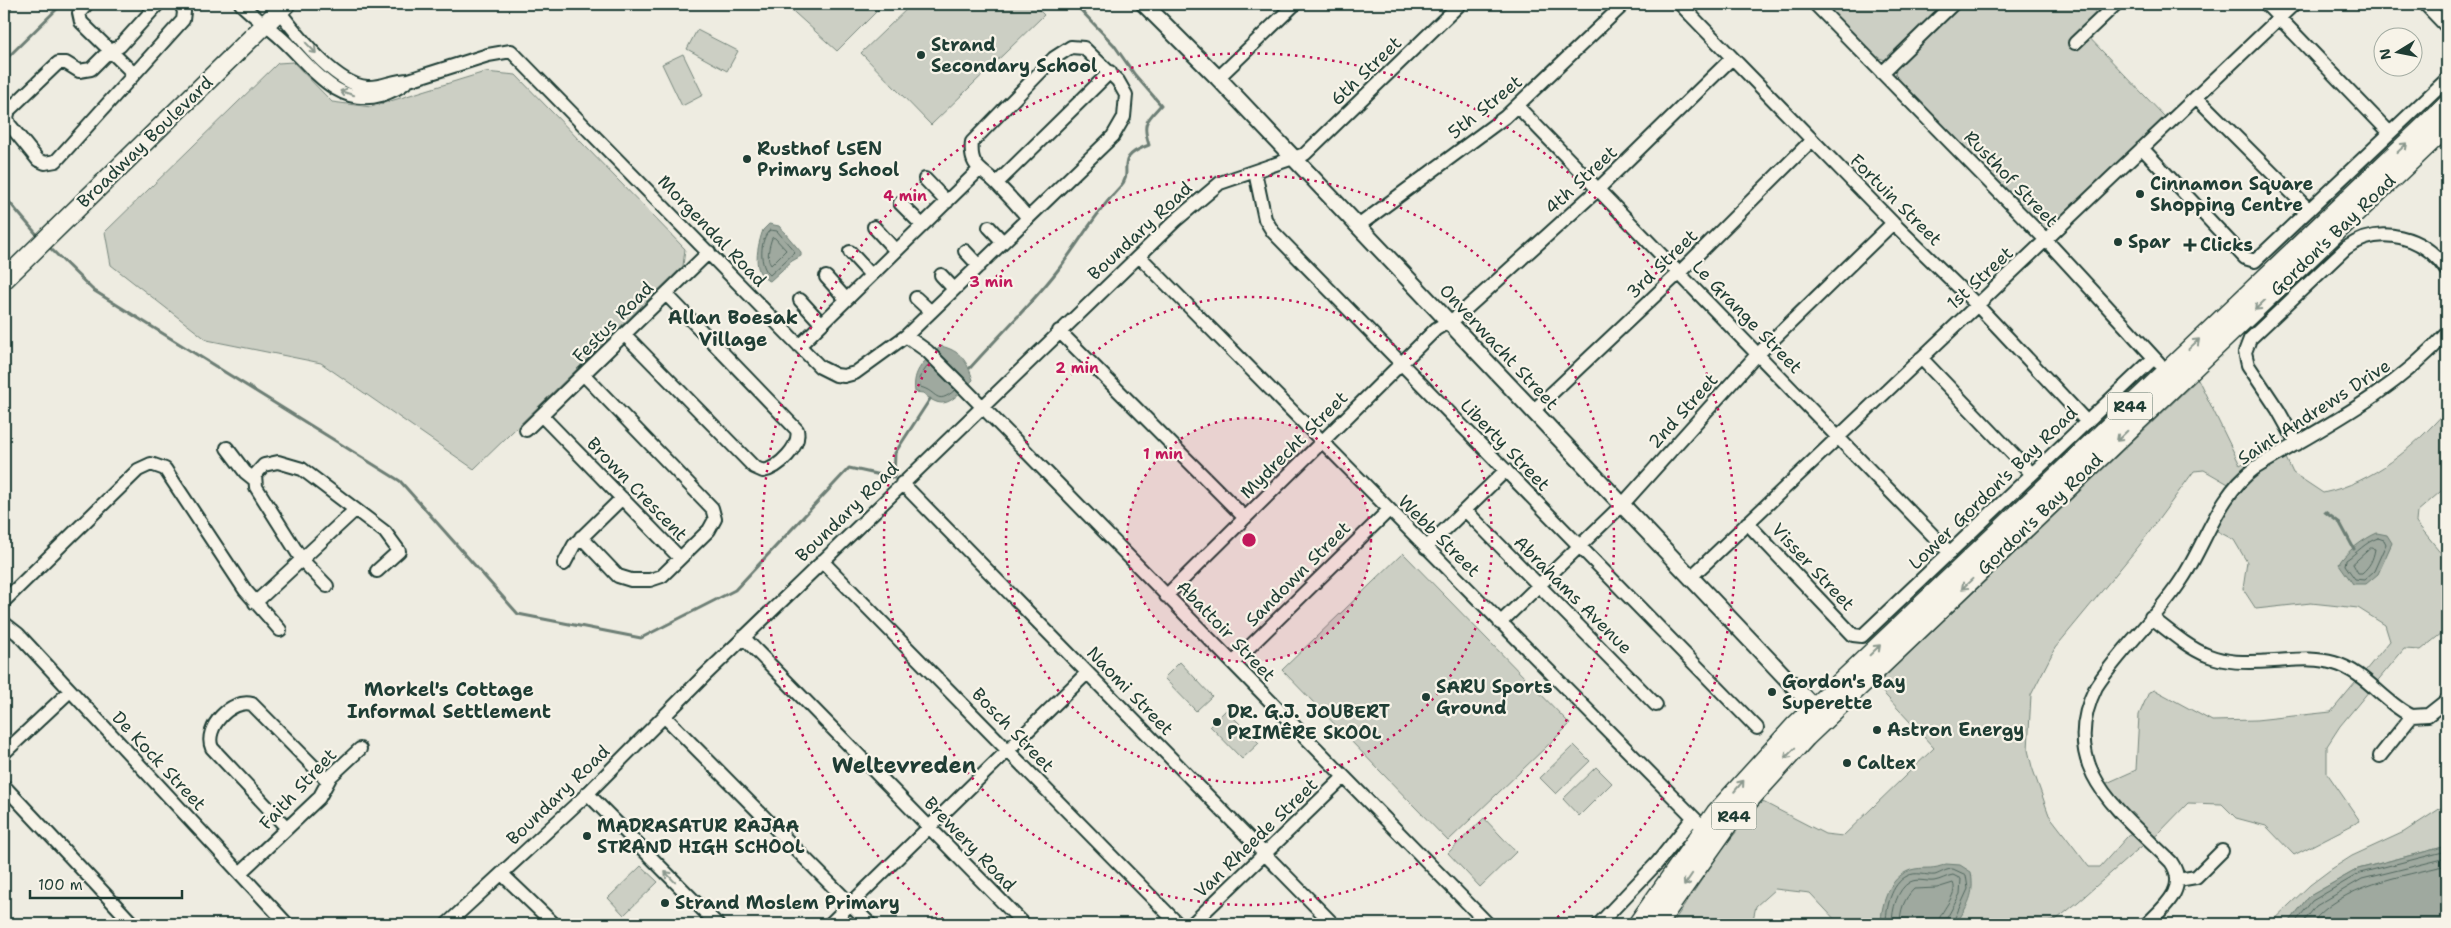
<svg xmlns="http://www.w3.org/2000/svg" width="2451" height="928" font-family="'Shantell Sans',sans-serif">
	<rect width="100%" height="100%" fill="#eeece1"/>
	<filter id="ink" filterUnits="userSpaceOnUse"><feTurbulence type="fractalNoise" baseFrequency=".02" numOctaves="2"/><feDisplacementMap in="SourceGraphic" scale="10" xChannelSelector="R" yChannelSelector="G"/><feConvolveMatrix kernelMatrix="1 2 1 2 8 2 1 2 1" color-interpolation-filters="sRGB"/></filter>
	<g filter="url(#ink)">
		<path fill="#cccfc4" stroke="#76867c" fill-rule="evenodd" d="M785,4H884L837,51Z
			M912,4H1033L1044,15L931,125L861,53Z
			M1823,4H1947L1886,60L1875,57Z
			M1959,4H2088L2098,15L2083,31L2165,117L2051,228H2043L1895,76L1897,64Z
			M697,30L738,51L727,71L687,49Z
			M683,54L703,95L682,106L662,64Z
			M293,62L332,102L371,107L485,72L516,75L685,249L683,266L474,469L321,363L207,340L111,265L105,232L278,63Z
			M2198,379L2240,465L2279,443L2293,473L2323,493C2374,482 2413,448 2447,410V486L2417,512L2416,522L2447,560V629L2421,650L2404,649L2340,726L2327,746V773L2360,821L2294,855L2266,826L2236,818L2222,804L2188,803L2158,834L2137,850L2078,902L2057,919L2044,924H1839L1810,893L1775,889L1756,906L1752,924H1672L1721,851L1761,801L1825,834L1843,836L1934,748L1876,685ZM2204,470L2230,485L2210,527L2234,540L2247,562L2243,589L2256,609L2311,603L2358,608L2385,625L2390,641L2331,712L2256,720L2212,721L2155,690L2149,692L2139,715L2136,770L2098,787L2136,827L2100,867H2089L2049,815L2032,767L2028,750L2031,695L2055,648L2139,546L2194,471Z
			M1403,553L1570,724L1448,841L1282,670Z
			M1180,662L1212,696L1196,711L1164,678Z
			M1226,710L1259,743L1242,759L1210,726Z
			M1574,745L1590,761L1556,794L1540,778Z
			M1596,767L1612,783L1579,816L1563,799Z
			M2447,804V846L2358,869L2308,897L2288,924H2269L2310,885L2330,870L2352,856L2404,832Z
			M1484,818L1516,852L1480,887L1448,853Z
			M641,866L658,882L624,915L608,898Z"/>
		<path fill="#9fa99f" stroke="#6c7e74" d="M769,224L779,226L801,252V256L792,261L770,281C750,275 758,244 763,230Z
			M941,346C961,351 967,361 973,380C955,396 946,415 923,393L915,392C912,369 925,361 941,346Z
			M2377,533L2387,535L2392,543L2378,574L2366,584H2353L2339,564C2344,553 2365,538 2377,533Z
			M2447,846V924H2288L2308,897L2358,869Z
			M1946,864L1960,865L1971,872C1975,895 1968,905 1956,924H1881C1881,902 1891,873 1915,869C1928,867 1933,870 1946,864Z"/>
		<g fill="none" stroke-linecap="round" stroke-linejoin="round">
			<path stroke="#52685f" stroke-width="1" d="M770,230L777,231L795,252L770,275C759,267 759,239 770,230Z
				M775,238L786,250L771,265C766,259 769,246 772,238Z
				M929,364L919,378L920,387C938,391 935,407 955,390
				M2378,538L2384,540L2386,544L2374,571L2364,580L2355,579L2345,565L2346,560C2357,553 2365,542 2378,538Z
				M2371,548L2375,549C2373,560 2370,566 2362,573H2358L2353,564Z
				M1886,924C1886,908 1891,884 1907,876C1916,871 1926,876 1935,875C1941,873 1946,869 1953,869L1966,875L1968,889L1952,924
				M1892,924C1892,910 1897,889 1910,882C1918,878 1926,882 1934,881C1941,880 1946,876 1953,875L1961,879L1960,894L1947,918L1946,924
				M1900,924C1900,910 1904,899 1914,889L1937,888L1953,883C1959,895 1939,911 1938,924
				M2294,924L2312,901L2360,873L2447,851
				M2302,924L2316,906L2362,879L2447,858
				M2311,924C2342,884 2401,877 2447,865"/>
			<path stroke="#6c7e74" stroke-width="3" d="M4,61L62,4
				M4,196L39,237
				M47,245L93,290L400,481L518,614L641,638L735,590L849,468L894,478L895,453L930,399
				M970,368C1000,334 1034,302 1061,266C1081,239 1097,211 1120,187C1136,171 1110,159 1149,145C1142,123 1146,121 1161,105L1135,75L1114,45L1075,4
				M2325,512L2340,523L2354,549"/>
			<defs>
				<path id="minor" d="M87,4L79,13L81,22L134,74
					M158,4L120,46L104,56L91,69L79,71L66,63H58L9,110L7,117L9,124L38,160L45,163L56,161L183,20L184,12L181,4
					M241,4C254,17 269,27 282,39C310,64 336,108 381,95C390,92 398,89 405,83
					M273,4C294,29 332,84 367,87C381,88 394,80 409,80L488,55L511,51L820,367L836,375L844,376L855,373L906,336L1113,136L1124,117L1126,95L1118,81L1084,48L1071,47L1054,58L972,142C969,170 984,169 999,186C1009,196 1019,207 1028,218
					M1680,4L1893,223L1977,305L2087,422
					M1815,4L2046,240L2159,363
					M2266,4L2390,133
					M2425,4L2447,27
					M4,5L5,4
					M2075,43L2116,4
					M1882,73L1953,4
					M1218,78L1295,4
					M2196,97L2309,210
					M1518,107L1950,553
					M2142,148L2245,258L2255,261L2447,79
					M1255,172L1265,219L1273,232L1757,728
					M925,179L947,202
					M997,183L1110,72
					M900,203L922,225
					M1358,226L1505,117L1624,4
					M874,227L896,251
					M989,227L1003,242
					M965,251L979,266
					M850,252L871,275
					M1139,256L1710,834
					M941,275L954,289
					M826,277L846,299
					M916,298L931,312
					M800,300L821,323
					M1059,331L1245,518
					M625,335L754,467L763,471C779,468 801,446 797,430L666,294
					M906,336L927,351L965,389L1488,924
					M799,346L979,170
					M1921,358L2032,474
					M1533,411L1679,273L1812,140
					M542,416L680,558
					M526,430L709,252
					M2297,444L2278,410L2248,365L2245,352L2250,339L2346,248C2380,224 2424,236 2447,270
					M227,448L245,472L255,480
					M902,483L1333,924
					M1465,510L1656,705
					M1747,523L1853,635L1862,636L2154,358
					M581,537L618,576L631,580H650L662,576L709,530L715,519L712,508L584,375
					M1426,548L1506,470
					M822,561L1178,924
					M564,564L574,545L622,498
					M1691,577L2294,4
					M327,586L302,560L256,487L255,475L264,465L278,462L302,469L385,532L399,551L377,571
					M1166,596L1436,329L1458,316L1593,194L1732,58
					M4,601L138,470L151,464L165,469L245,590L280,630
					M255,603L355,510
					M2151,617C2199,655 2211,666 2274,661C2295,660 2314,657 2334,663C2366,672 2384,703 2412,716L2428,715L2447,700
					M4,623L18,634L287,924
					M1500,623L1622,505L1754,358L1893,223
					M743,637L1024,924
					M1233,663L1389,510
					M664,716L870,924
					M4,753L70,691
					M2380,756L2412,716
					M4,786L133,924
					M587,793L717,924
					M287,828L212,748C203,728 232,698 252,704L328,781
					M240,873L319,798L331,776L360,749
					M502,874L554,924
					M2178,880L2196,877L2222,851
					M447,924L583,798L704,676L1175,221L1220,183L1305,154L1460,4
					M830,924L1087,673
					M1192,924L1344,777
					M1599,924L1657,863L1693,818
					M2147,924C2164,907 2189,888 2171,862C2120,811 2056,768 2096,687C2121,648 2157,618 2182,579C2206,543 2218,495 2255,468C2323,427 2393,393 2447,333"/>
				<path id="tertiary" d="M1144,4L1218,78L1822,716"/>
				<path id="secondary" d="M4,280L286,4"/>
				<path id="primary" d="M1638,924L1716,813L1795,726L2447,105
					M1657,924L1730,821L1806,737L2447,126"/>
			</defs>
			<use href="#minor" stroke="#1f3d34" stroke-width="16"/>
			<use href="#tertiary" stroke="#1f3d34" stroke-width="19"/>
			<use href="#secondary" stroke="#1f3d34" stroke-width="21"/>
			<use href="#primary" stroke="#1f3d34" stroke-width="22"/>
			<use href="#minor" stroke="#f7f3e8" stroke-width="12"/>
			<use href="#tertiary" stroke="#f7f3e8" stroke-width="15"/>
			<use href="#secondary" stroke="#f7f3e8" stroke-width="18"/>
			<use href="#primary" stroke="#f7f3e8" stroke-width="19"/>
		</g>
		<defs><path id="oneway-shaft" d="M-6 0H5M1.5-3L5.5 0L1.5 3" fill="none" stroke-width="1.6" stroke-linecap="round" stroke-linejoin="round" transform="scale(1.25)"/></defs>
		<g stroke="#8b988e">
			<use href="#oneway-shaft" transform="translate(311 48) rotate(46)"/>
			<use href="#oneway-shaft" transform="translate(347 93) rotate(-163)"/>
			<use href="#oneway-shaft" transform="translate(2402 148) rotate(-43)"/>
			<use href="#oneway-shaft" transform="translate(2260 305) rotate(136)"/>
			<use href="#oneway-shaft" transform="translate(2194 344) rotate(-43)"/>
			<use href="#oneway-shaft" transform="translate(2122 436) rotate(136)"/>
			<use href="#oneway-shaft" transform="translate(1967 584) rotate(137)"/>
			<use href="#oneway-shaft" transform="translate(1875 650) rotate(-44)"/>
			<use href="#oneway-shaft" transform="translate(1790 753) rotate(134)"/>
			<use href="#oneway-shaft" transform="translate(1739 786) rotate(-50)"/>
			<use href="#oneway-shaft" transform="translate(670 877) rotate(-134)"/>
			<use href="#oneway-shaft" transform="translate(1688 880) rotate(124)"/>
		</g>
	</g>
	<circle cx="1249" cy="540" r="122" fill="#c2185b" fill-opacity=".12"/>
	<g fill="none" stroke="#c2185b" stroke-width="2.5" stroke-dasharray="2.5 5">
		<circle cx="1249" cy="540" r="122"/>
		<circle cx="1249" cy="540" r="243"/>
		<circle cx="1249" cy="540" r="365"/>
		<path d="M949 924A487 487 0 1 1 1549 924"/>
	</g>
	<g fill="#1f3d34" stroke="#f7f3e8" stroke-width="2">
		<circle cx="921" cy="55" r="5"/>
		<circle cx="747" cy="159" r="5"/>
		<circle cx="2140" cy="194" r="5"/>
		<circle cx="2118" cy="242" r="5"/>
		<path d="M2187.5 237.5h5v5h5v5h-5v5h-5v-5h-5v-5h5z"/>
		<circle cx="1772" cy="692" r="5"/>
		<circle cx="1426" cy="697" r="5"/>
		<circle cx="1217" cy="722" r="5"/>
		<circle cx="1877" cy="730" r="5"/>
		<circle cx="1847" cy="763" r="5"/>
		<circle cx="587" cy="836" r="5"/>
		<circle cx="665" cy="903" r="5"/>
	</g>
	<g text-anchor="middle" stroke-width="4.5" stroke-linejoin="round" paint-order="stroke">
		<g fill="#f7f3e8" stroke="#60746a" stroke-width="1">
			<rect x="2107.5" y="392.5" width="45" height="27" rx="4"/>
			<rect x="1711.5" y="802.5" width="45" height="27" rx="4"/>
		</g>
		<g font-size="16" font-weight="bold" fill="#1f3d34">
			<text x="2130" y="412">R44</text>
			<text x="1734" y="822">R44</text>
		</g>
		<g font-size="18" font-weight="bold" fill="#1f3d34" stroke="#f7f3e8" text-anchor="start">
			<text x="931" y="51">Strand<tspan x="931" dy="21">Secondary School</tspan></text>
			<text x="757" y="155">Rusthof LSEN<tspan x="757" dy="21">Primary School</tspan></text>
			<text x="2150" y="190">Cinnamon Square<tspan x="2150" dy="21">Shopping Centre</tspan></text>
			<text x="2128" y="248">Spar</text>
			<text x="2200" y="251">Clicks</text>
			<text x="1782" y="688">Gordon's Bay<tspan x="1782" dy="21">Superette</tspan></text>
			<text x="1436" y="693">SARU Sports<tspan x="1436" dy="21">Ground</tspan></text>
			<text x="1227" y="718">DR. G.J. JOUBERT<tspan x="1227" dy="21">PRIMÊRE SKOOL</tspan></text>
			<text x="1887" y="736">Astron Energy</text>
			<text x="1857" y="769">Caltex</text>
			<text x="597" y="832">MADRASATUR RAJAA<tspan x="597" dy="21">STRAND HIGH SCHOOL</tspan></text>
			<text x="675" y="909">Strand Moslem Primary</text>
		</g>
		<g font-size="18" fill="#1f3d34" stroke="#f7f3e8">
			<text transform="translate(1366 71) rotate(-44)" y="6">6th Street</text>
			<text transform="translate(1485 107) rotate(-39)" y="6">5th Street</text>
			<text transform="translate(145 142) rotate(-44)" y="6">Broadway Boulevard</text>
			<text transform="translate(2011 179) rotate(46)" y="6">Rusthof Street</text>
			<text transform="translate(1581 180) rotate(-43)" y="6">4th Street</text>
			<text transform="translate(1896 200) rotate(45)" y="6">Fortuin Street</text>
			<text transform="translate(712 231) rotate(46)" y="6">Morgendal Road</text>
			<text transform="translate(1140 231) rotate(-43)" y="6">Boundary Road</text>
			<text transform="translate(2333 235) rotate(-44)" y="6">Gordon's Bay Road</text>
			<text transform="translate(1662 264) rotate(-44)" y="6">3rd Street</text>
			<text transform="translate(1980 278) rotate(-43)" y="6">1st Street</text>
			<text transform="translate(1747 317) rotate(46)" y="6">Le Grange Street</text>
			<text transform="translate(613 322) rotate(-45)" y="6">Festus Road</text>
			<text transform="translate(1499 347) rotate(47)" y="6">Onverwacht Street</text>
			<text transform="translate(1683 411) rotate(-48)" y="6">2nd Street</text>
			<text transform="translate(2314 412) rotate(-33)" y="6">Saint Andrews Drive</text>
			<text transform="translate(1294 445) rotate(-45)" y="6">Mydrecht Street</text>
			<text transform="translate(1505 445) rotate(46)" y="6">Liberty Street</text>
			<text transform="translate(1993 488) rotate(-44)" y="6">Lower Gordon's Bay Road</text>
			<text transform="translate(637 489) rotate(46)" y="6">Brown Crescent</text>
			<text transform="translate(847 512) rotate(-44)" y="6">Boundary Road</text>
			<text transform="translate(2040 514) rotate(-44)" y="6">Gordon's Bay Road</text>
			<text transform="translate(1439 536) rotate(45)" y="6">Webb Street</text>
			<text transform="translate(1813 567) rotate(47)" y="6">Visser Street</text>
			<text transform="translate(1298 574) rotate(-45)" y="6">Sandown Street</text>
			<text transform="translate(1573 595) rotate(45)" y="6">Abrahams Avenue</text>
			<text transform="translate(1226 631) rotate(46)" y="6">Abattoir Street</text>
			<text transform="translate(1130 691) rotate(46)" y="6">Naomi Street</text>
			<text transform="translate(1013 730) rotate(46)" y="6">Bosch Street</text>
			<text transform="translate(159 761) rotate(47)" y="6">De Kock Street</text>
			<text transform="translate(298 789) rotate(-47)" y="6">Faith Street</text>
			<text transform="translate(558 795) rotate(-44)" y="6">Boundary Road</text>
			<text transform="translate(1256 838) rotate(-44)" y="6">Van Rheede Street</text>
			<text transform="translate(970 844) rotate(46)" y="6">Brewery Road</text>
		</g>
		<g font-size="19" font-weight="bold" fill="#1f3d34" stroke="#f7f3e8">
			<text x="733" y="324">Allan Boesak<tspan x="733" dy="22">Village</tspan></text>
			<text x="449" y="696">Morkel's Cottage<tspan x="449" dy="22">Informal Settlement</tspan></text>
		</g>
		<g font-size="22" font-weight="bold" fill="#1f3d34" stroke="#f7f3e8">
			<text x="904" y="773">Weltevreden</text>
		</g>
	</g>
	<circle cx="1249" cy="540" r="8" fill="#c2185b" stroke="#f7f3e8" stroke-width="2.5"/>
	<g font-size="15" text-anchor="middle" font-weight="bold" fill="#c2185b" stroke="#f7f3e8" stroke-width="4.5" stroke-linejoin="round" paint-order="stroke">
		<text x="905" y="201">4 min</text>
		<text x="991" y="287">3 min</text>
		<text x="1077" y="373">2 min</text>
		<text x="1163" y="459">1 min</text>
	</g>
	<rect width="2451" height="928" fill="none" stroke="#f7f3e8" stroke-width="20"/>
	<rect x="10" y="10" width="2431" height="908" fill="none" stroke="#1f3d34" stroke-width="2" filter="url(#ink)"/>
	<g transform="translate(2398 52) rotate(260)"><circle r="24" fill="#f7f3e8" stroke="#a1aaa0"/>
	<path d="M0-4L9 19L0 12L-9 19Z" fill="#1f3d34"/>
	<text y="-8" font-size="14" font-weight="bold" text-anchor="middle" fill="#1f3d34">N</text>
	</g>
	<path d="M30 890v8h152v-8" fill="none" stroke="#1f3d34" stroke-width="2.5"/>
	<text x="38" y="890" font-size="15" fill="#1f3d34" stroke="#f7f3e8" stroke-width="4" paint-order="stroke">100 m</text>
</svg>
